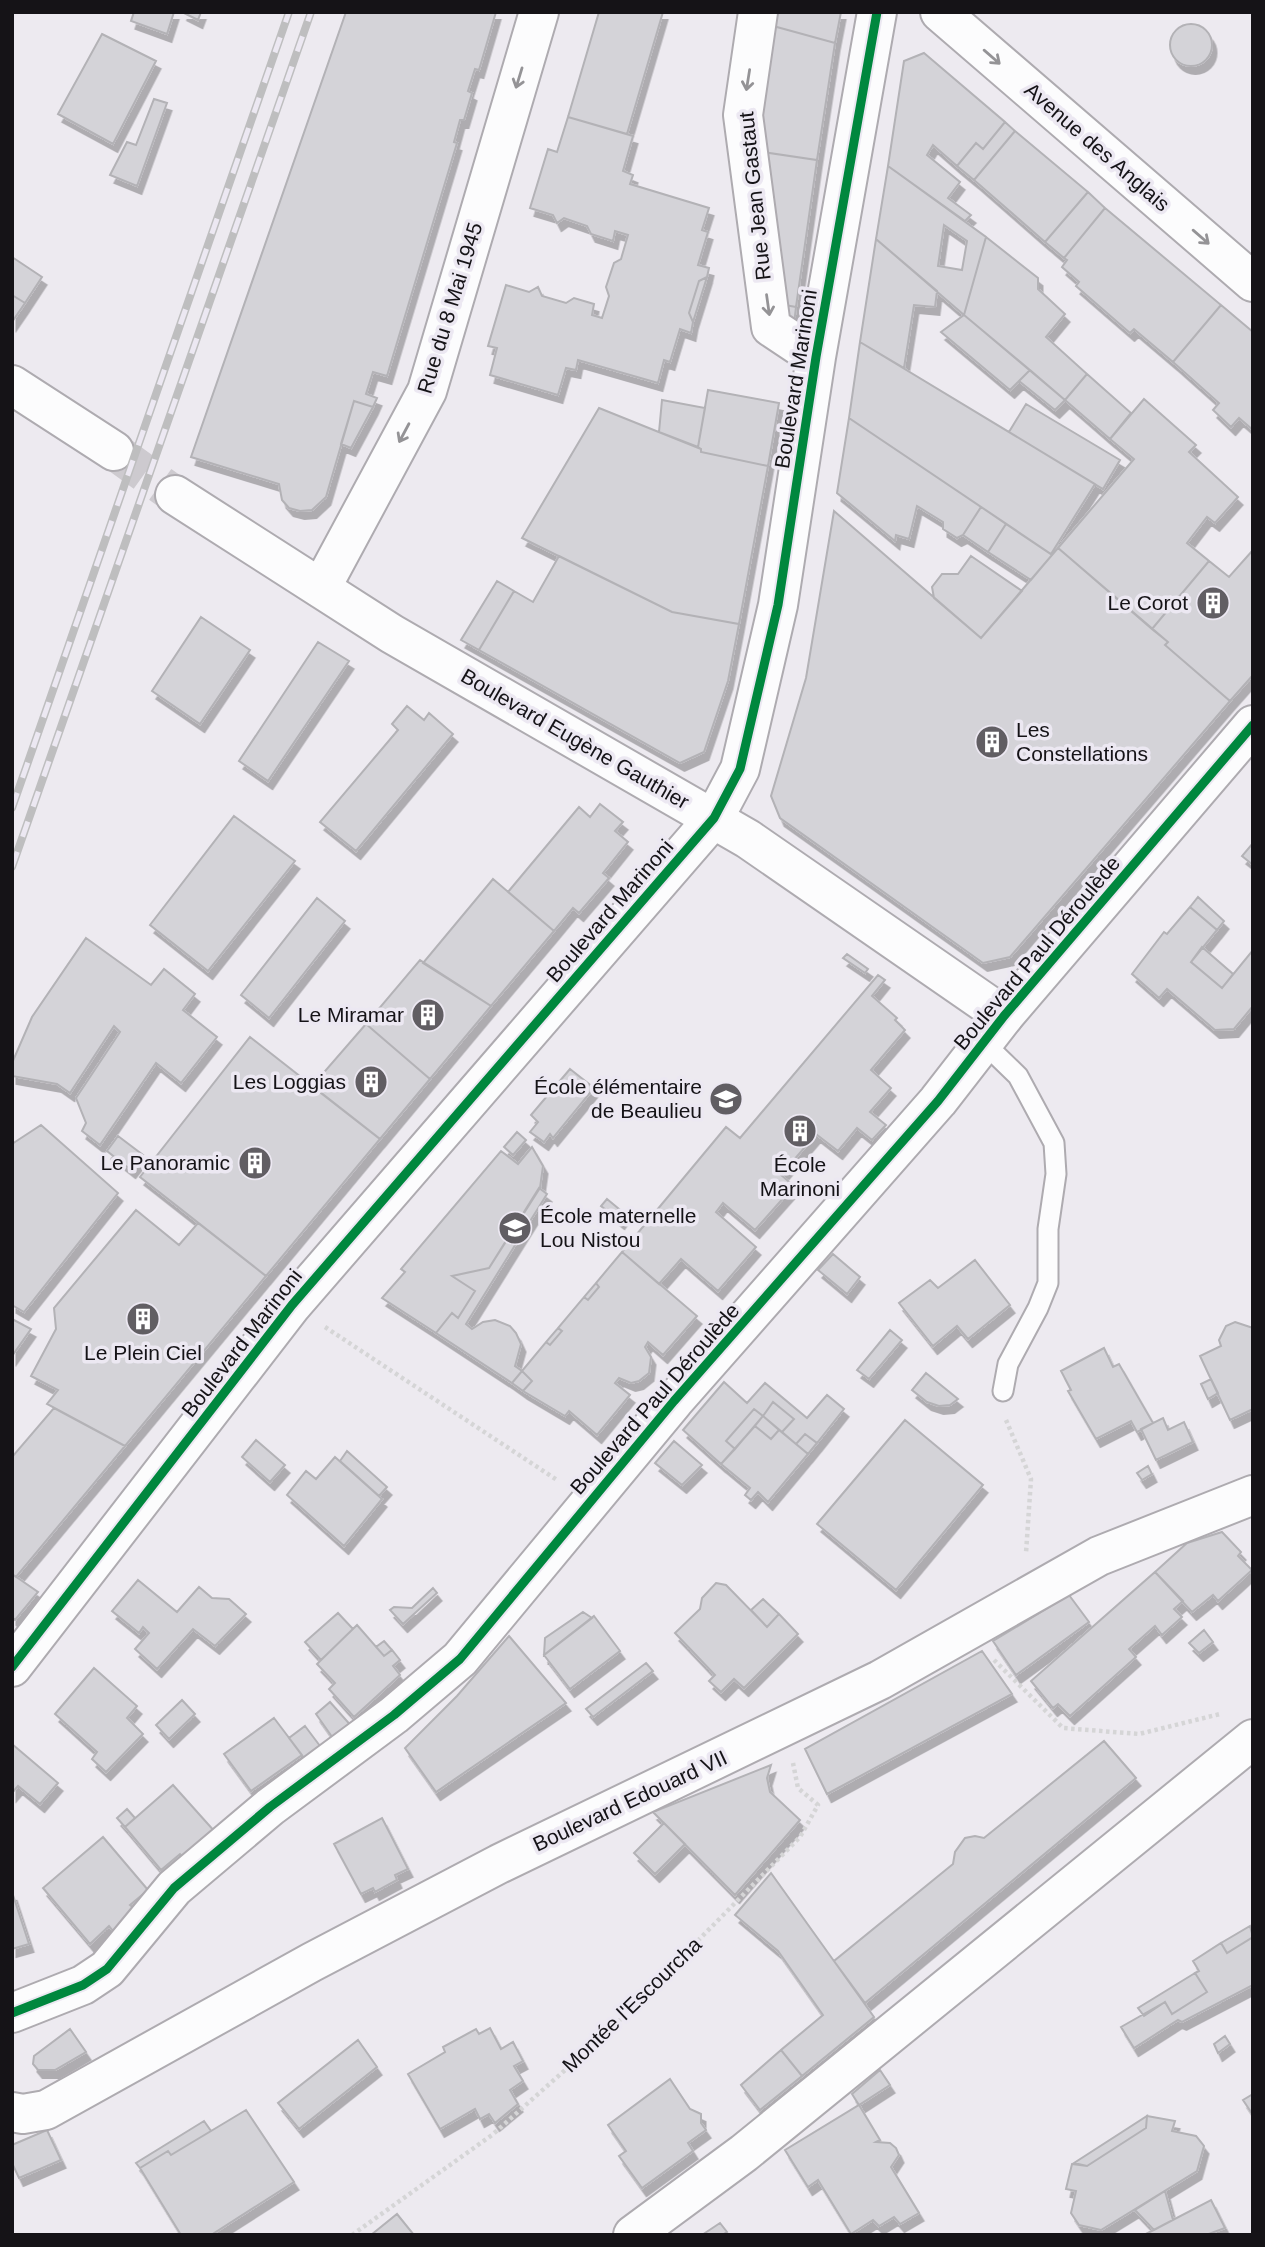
<svg xmlns="http://www.w3.org/2000/svg" width="1265" height="2247" font-family="Arial,sans-serif">
	<defs>
		<filter id="shadow"><feDropShadow dx="4.5" dy="8" stdDeviation="0" flood-color="#0004"/></filter>
	</defs>
	<rect width="100%" height="100%" fill="#edeaf0"/>
	<path fill="#d4d3d8" stroke="#b3b2b6" stroke-width="2" fill-rule="evenodd" filter="url(#shadow)" d="M134,12H174L167,34L131,21Z
		M182,12H201L198,20Z
		M346,12H496L479,70L475,69L468,91L472,93L464,120H460L454,142L457,143L387,376L373,372L366,394L377,398L373,407L354,401L326,497L312,510L300,511L289,508L282,500L279,484L191,457Z
		M599,12H663L627,134L568,117Z
		M771,12H841L835,43L766,24Z
		M766,24L835,43L817,160L763,152L753,100Z
		M1170 45a21 21 0 1 1 42 0a21 21 0 1 1-42 0Z
		M102,34L156,61L113,144L58,114Z
		M924,53L1005,122L983,149L976,143L957,166L933,145L927,155L960,182L948,198L971,215L965,221L888,166L904,61Z
		M154,99L167,103L137,186L110,175L127,142L136,145Z
		M568,117L633,136L623,171L633,175L630,184L709,208L702,230L708,232L698,265L709,268L707,277L699,281L689,313L693,322L691,333L680,329L670,362L664,360L658,383L578,360L576,370L566,368L558,395L490,375L497,348L488,346L506,285L529,292L538,287L542,296L566,303L574,298L594,304L592,315L602,318L609,296L606,287L614,263L621,259L628,235L615,231L613,241L591,234L587,226L564,218L557,223L553,215L530,208L548,149L557,152Z
		M1005,122L1015,131L974,180L957,166L976,143L983,149Z
		M1015,131L1088,192L1045,242L974,180Z
		M763,152L817,160L796,307L785,305Z
		M888,166L986,237L964,315L876,239ZM944,225L967,241L962,270L938,266Z
		M1088,192L1105,208L1064,258L1045,242Z
		M1105,208L1221,305L1173,362L1134,329L1130,333L1076,286L1079,282L1062,267L1067,260L1064,258Z
		M986,237L1038,278V289L1065,314L1046,337L1087,374L1065,400L964,315Z
		M876,239L937,291L935,307L914,305L904,368L860,342Z
		M12,257L42,277L25,303L12,295Z
		M707,277L693,322L689,313L699,281Z
		M12,295L25,303L12,322Z
		M785,305L796,307L793,332Z
		M1221,305L1253,332V430L1239,418L1231,427L1213,410L1219,403L1173,362Z
		M964,315L1030,370L1010,390L941,332Z
		M860,342L1095,484L1051,554L849,418Z
		M1030,370L1065,400L1055,410L1019,381Z
		M1087,374L1131,413L1110,439L1065,400Z
		M708,390L779,403L768,466L701,452V449L698,447Z
		M1144,399L1196,445L1189,452L1238,497L1215,523L1207,517L1187,543L1209,561L1152,629L1058,548L1134,459L1110,439Z
		M662,400L705,408L698,447L659,432Z
		M354,401L373,407L351,448L341,444Z
		M1026,404L1120,460L1103,489L1009,432Z
		M599,408L701,449V452L768,466L739,624L672,612L522,538Z
		M849,418L981,507L963,535L957,538L943,529V522L917,506L909,539L896,535L895,541L837,493Z
		M981,507L1006,524L988,552L963,535Z
		M834,511L981,638L1058,548L1168,642L1165,645L1230,701L1010,957L983,963L780,818L771,796L806,678Z
		M1006,524L1052,555L1031,580L988,552Z
		M1253,550V675L1230,701L1165,645L1168,642L1152,629L1209,561L1229,577Z
		M559,556L672,612L739,624L728,681L704,752L680,763L479,650L514,591L533,602Z
		M971,556L1022,591L981,638L934,598L932,587L942,574H958Z
		M497,581L514,591L479,650L461,640Z
		M201,617L250,650L200,724L152,691Z
		M318,642L349,661L268,781L239,761Z
		M407,706L424,720L429,713L453,734L356,851L320,822L398,730L392,724Z
		M600,804L623,822L615,831L628,842L603,873L609,878L579,913L573,908L554,931L508,892L579,807L590,817Z
		M234,816L295,861L208,971L150,925Z
		M1253,843V865L1242,856Z
		M493,879L554,931L491,1006L423,963Z
		M1198,897L1224,921L1217,930L1190,907Z
		M317,898L345,921L269,1018L241,995Z
		M1190,907L1217,930L1191,962L1222,988L1253,950V1006L1234,1029L1215,1030L1167,989L1159,998L1132,974L1164,932L1167,934Z
		M86,938L151,985L164,969L195,994L183,1010L217,1037L181,1083L156,1063L100,1145L82,1131L86,1123L76,1098L120,1032L114,1026L70,1093L57,1084L12,1076V1063L32,1017Z
		M1202,947L1233,974L1222,988L1191,962Z
		M847,954L868,969L865,973L843,958Z
		M420,960L491,1006L430,1079L366,1024Z
		M878,975L885,980L872,996L897,1018L895,1020L905,1030L871,1070L891,1088L870,1112L886,1125L872,1140L857,1128L838,1151L816,1134L781,1175L794,1186L755,1230L723,1203L716,1212L756,1247L718,1291L681,1259L659,1284L622,1252L726,1127L740,1138Z
		M366,1024L430,1079L380,1139L312,1086Z
		M250,1037L380,1139L266,1276L140,1177Z
		M570,1069L594,1088L553,1138L550,1134L544,1142L530,1132L538,1122L531,1115Z
		M41,1125L118,1193L24,1312L12,1305V1144Z
		M517,1132L526,1140L513,1155L504,1147Z
		M118,1136L143,1155L131,1170L107,1151Z
		M532,1147L543,1166L540,1188L489,1268L452,1276L475,1291L458,1318L452,1313L436,1333L382,1298L405,1272L401,1269L501,1151L518,1164Z
		M539,1188L547,1194L466,1324L472,1329L483,1322L495,1320L510,1326L516,1333L521,1344L515,1366L522,1371L512,1383L436,1333L452,1313L458,1318L475,1291L452,1276L489,1268Z
		M607,1199L625,1214L620,1221L601,1206Z
		M136,1210L179,1245L198,1223L266,1276L125,1446L47,1404L58,1390L31,1376L56,1329L54,1308Z
		M622,1252L697,1316L663,1355L648,1342L645,1347L651,1357L649,1373L639,1381L631,1383L619,1378L615,1383L630,1395L597,1435L569,1411L565,1416L523,1391L532,1381L522,1371L546,1342L550,1345L562,1331L558,1328L584,1297L588,1300L599,1287L596,1283Z
		M833,1254L860,1277L847,1294L818,1270Z
		M975,1260L1010,1305L968,1339L957,1326L933,1346L899,1303L930,1280L938,1288Z
		M596,1283L599,1287L588,1300L584,1297Z
		M12,1319L31,1329L12,1356Z
		M1235,1322L1253,1328V1409L1230,1420L1200,1356L1221,1346L1219,1340L1226,1326Z
		M558,1328L562,1331L550,1345L546,1342Z
		M890,1330L902,1340L869,1379L857,1370Z
		M1104,1348L1113,1367L1119,1364L1153,1423L1137,1432L1131,1421L1096,1439L1068,1391L1071,1390L1061,1371Z
		M522,1371L532,1381L523,1391L512,1383Z
		M926,1373L958,1399L950,1405L939,1406L927,1402L912,1390Z
		M1211,1379L1218,1393L1208,1399L1201,1384Z
		M724,1382L747,1403L765,1383L807,1418L827,1395L844,1409L817,1443L805,1434L796,1444L782,1432L794,1419L773,1402L763,1416L754,1409L726,1441L735,1449L721,1464L683,1430Z
		M773,1402L794,1419L782,1432L763,1416Z
		M54,1408L125,1446L16,1577L12,1574V1457Z
		M754,1409L763,1416L735,1449L726,1441Z
		M763,1416L779,1430L771,1439L755,1426Z
		M1163,1418L1168,1430L1184,1422L1193,1442L1156,1460L1141,1429Z
		M905,1420L983,1485L896,1590L817,1524Z
		M755,1426L771,1439L779,1430L808,1454L768,1502L758,1492L751,1500L745,1495L750,1488L721,1464Z
		M805,1434L817,1443L808,1454L796,1444Z
		M256,1440L285,1465L270,1482L242,1457Z
		M674,1441L702,1465L682,1485L655,1463Z
		M347,1451L387,1487L379,1496L340,1461Z
		M335,1457L382,1499L344,1546L287,1495L306,1471L316,1479Z
		M1148,1466L1152,1474L1142,1480L1137,1473Z
		M1222,1532L1241,1552L1238,1556L1252,1570L1218,1601L1213,1595L1192,1612L1155,1572L1187,1543Z
		M1155,1572L1183,1601L1174,1609L1182,1617L1162,1635L1155,1626L1129,1649L1136,1657L1070,1716L1058,1704L1053,1708L1031,1681Z
		M12,1574L38,1592L15,1620L12,1617Z
		M138,1580L177,1612L199,1587L212,1598L229,1599L246,1614L215,1646L193,1629L157,1669L135,1649L149,1633L143,1627L139,1633L112,1611Z
		M716,1583L726,1585L767,1627L779,1614L798,1634L744,1688L734,1679L721,1692L709,1681L715,1675L675,1633L700,1609L702,1598Z
		M433,1588L437,1593L403,1624L390,1610L394,1607L412,1608Z
		M1069,1595L1089,1622L1016,1675L993,1641Z
		M763,1599L779,1614L767,1627L751,1610Z
		M583,1612L592,1618L544,1655L545,1638Z
		M338,1613L353,1629L321,1660L305,1642Z
		M594,1616L620,1651L570,1689L544,1655Z
		M357,1625L384,1656L392,1650L400,1660L393,1666L400,1675L354,1717L329,1689L335,1683L317,1664Z
		M1204,1630L1213,1642L1199,1653L1189,1643Z
		M509,1636L566,1703L436,1792L405,1748L457,1696Z
		M384,1641L392,1650L384,1656L376,1647Z
		M982,1651L1012,1694L827,1794L805,1749Z
		M646,1663L653,1671L593,1717L586,1709Z
		M94,1668L137,1706L127,1718L143,1734L106,1772L92,1759L97,1752L55,1714Z
		M182,1700L195,1714L169,1739L156,1725Z
		M330,1702L354,1729L335,1741L316,1714Z
		M274,1718L302,1755L251,1791L224,1754Z
		M305,1726L323,1750L307,1762L289,1738Z
		M1104,1741L1136,1778L865,2003L834,1961L953,1864L955,1852L965,1838L975,1836L984,1838Z
		M12,1744L58,1783L40,1804L18,1786L12,1793Z
		M771,1765L767,1778L770,1792L800,1820L735,1895L653,1812Z
		M173,1785L216,1833L187,1861L180,1854L161,1870L125,1827Z
		M127,1809L135,1818L125,1827L117,1818Z
		M382,1818L408,1869L395,1875L397,1880L375,1892L373,1888L361,1894L334,1844Z
		M664,1823L685,1844L655,1874L634,1853Z
		M103,1837L148,1890L130,1905L136,1910L113,1931L109,1926L90,1944L43,1888Z
		M771,1873L874,2017L802,2076L781,2050L823,2015L778,1951L735,1915Z
		M12,1892L29,1944L12,1949Z
		M1250,1926L1253,1937L1227,1953L1221,1943Z
		M1253,1937V1985L1182,2022L1178,2020L1134,2048L1121,2027L1165,2002L1172,2014L1207,1992L1195,1973L1199,1971L1193,1961L1221,1943L1227,1953Z
		M1195,1973L1207,1992L1172,2014L1165,2002L1144,2016L1138,2008Z
		M490,2028L501,2049L513,2042L523,2061L514,2066L523,2081L510,2090L518,2104L495,2123L489,2114L480,2119L475,2109L440,2129L408,2074L445,2052L443,2047L476,2029L479,2034Z
		M70,2029L86,2052L55,2070H38L33,2064L34,2056Z
		M1225,2036L1230,2044L1218,2053L1214,2044Z
		M358,2040L377,2067L299,2129L278,2103Z
		M781,2050L802,2076L760,2110L741,2085Z
		M880,2070L890,2085L859,2105L852,2094Z
		M670,2079L690,2109L701,2114V2123L706,2130L688,2143L693,2151L642,2188L619,2156L626,2151L608,2125Z
		M1253,2094V2115L1243,2100Z
		M859,2105L880,2140L876,2142L890,2143L896,2148L899,2155L891,2167L919,2213L900,2224L894,2217L879,2226L873,2220L851,2234L818,2180L808,2187L785,2150Z
		M246,2110L294,2182L211,2235H181L140,2168L168,2151L171,2155Z
		M1147,2116L1146,2128L1087,2166L1074,2163Z
		M1147,2116L1175,2121L1172,2131L1196,2136L1204,2146L1197,2171L1101,2230L1079,2225L1071,2213L1076,2191L1066,2189L1072,2164L1087,2166L1146,2128Z
		M204,2121L211,2131L171,2155L168,2151L140,2168L136,2163Z
		M47,2130L61,2160L19,2178L12,2163V2145Z
		M1165,2191L1173,2220L1154,2230L1135,2210Z
		M1211,2200L1225,2228L1206,2235H1144Z
		M397,2214L414,2235H371Z
		M720,2223L727,2232L722,2235H702Z"/>
	<g fill="none" stroke-linecap="round" stroke-linejoin="round">
		<path stroke="#cdcacf" stroke-width="38" stroke-dasharray="38 19" stroke-linecap="butt" d="M114,451L175,495"/>
		<defs>
			<path id="lane" d="M984,1043L1018,1076L1054,1143L1056,1174L1048,1229V1283L1038,1308L1008,1364L1003,1391"/>
			<path id="street" d="M758,12L743,115L771,327L816,357
				M940,12L1253,282
				M321,588L427,391L539,12
				M1004,1016L1253,725
				M12,1667L292,1305L714,818L740,769L778,605L816,357L877,12"/>
			<path id="secondary" d="M12,385L114,451
				M12,2013L83,1985L107,1969L174,1888L270,1807L394,1715L460,1659L674,1401L938,1101L1004,1016L748,839L392,634L175,495
				M12,2112L23,2114L46,2110L312,1962L499,1864L880,1680L1099,1556L1253,1495
				M633,2235L744,2153L1253,1739"/>
		</defs>
		<use href="#lane" stroke="#aeabb0" stroke-width="23"/>
		<use href="#street" stroke="#aeabb0" stroke-width="42"/>
		<use href="#secondary" stroke="#aeabb0" stroke-width="42"/>
		<path stroke="#d5d5d6" stroke-width="4.5" stroke-dasharray="3.5 3.5" stroke-linecap="butt" d="M325,1327L557,1480
			M1006,1420L1031,1479L1026,1553
			M994,1660L1063,1728L1139,1734L1220,1714
			M352,2235L492,2135L609,2031L800,1837L818,1805L798,1788L793,1763"/>
		<use href="#lane" stroke="#fcfcfd" stroke-width="19"/>
		<use href="#street" stroke="#fcfcfd" stroke-width="38"/>
		<use href="#secondary" stroke="#fcfcfd" stroke-width="38"/>
		<defs>
			<path id="rail" d="M12,808L289,12
				M12,867L311,12"/>
		</defs>
		<use href="#rail" stroke="#bebebf" stroke-width="8"/>
		<use href="#rail" stroke="#ece8f2" stroke-width="5" stroke-dasharray="16" stroke-linecap="butt"/>
		<defs>
			<path id="cycleway" d="M12,1667L292,1305L714,818L740,769L778,605L816,357L877,12
				M12,2013L83,1985L107,1969L174,1888L270,1807L394,1715L460,1659L674,1401L938,1101L1004,1016L1253,725"/>
		</defs>
		<use href="#cycleway" stroke="#ece8f2" stroke-width="13"/>
		<use href="#cycleway" stroke="#00873e" stroke-width="9"/>
	</g>
	<defs><path id="oneway-shaft" d="M-6 0H5M1.5-3L5.5 0L1.5 3" fill="none" stroke-width="1.6" stroke-linecap="round" stroke-linejoin="round" transform="scale(1.75)"/></defs>
	<g stroke="#949396">
		<use href="#oneway-shaft" transform="translate(992 57) rotate(41)"/>
		<use href="#oneway-shaft" transform="translate(519 78) rotate(107)"/>
		<use href="#oneway-shaft" transform="translate(748 80) rotate(99)"/>
		<use href="#oneway-shaft" transform="translate(1201 237) rotate(41)"/>
		<use href="#oneway-shaft" transform="translate(768 305) rotate(82)"/>
		<use href="#oneway-shaft" transform="translate(404 433) rotate(118)"/>
	</g>
	<defs>
		<symbol id="building-disc" viewBox="-11 -11 22 22"><circle r="9.5" fill="#615e63" stroke="#ece8f2"/><path d="M-4-6H4V6H1V3H-1V6H-4ZM-2.5-4.3h1.7v1.8h-1.7ZM.8-4.3h1.7v1.8H.8ZM-2.5-1h1.7V.8h-1.7ZM.8-1h1.7V.8H.8Z" fill="#fff"/></symbol>
		<symbol id="school-disc" viewBox="-11 -11 22 22"><circle r="9.5" fill="#615e63" stroke="#ece8f2"/><path d="M0-5L7-2L0 1L-7-2ZM-4 1L0 2.5L4 1V4Q0 6-4 4Z" fill="#fff"/></symbol>
	</defs>
	<g fill-rule="evenodd">
		<use href="#building-disc" x="1194" y="584" width="38" height="38"/>
		<use href="#building-disc" x="973" y="723" width="38" height="38"/>
		<use href="#building-disc" x="409" y="996" width="38" height="38"/>
		<use href="#building-disc" x="352" y="1063" width="38" height="38"/>
		<use href="#school-disc" x="707" y="1080" width="38" height="38"/>
		<use href="#building-disc" x="781" y="1112" width="38" height="38"/>
		<use href="#building-disc" x="236" y="1144" width="38" height="38"/>
		<use href="#school-disc" x="496" y="1209" width="38" height="38"/>
		<use href="#building-disc" x="124" y="1300" width="38" height="38"/>
	</g>
	<g text-anchor="middle" stroke-width="7" stroke-linejoin="round" paint-order="stroke">
		<g font-size="21" fill="#151317" stroke="#ece8f2">
			<text transform="translate(1097 147) rotate(41)" y="7">Avenue des Anglais</text>
			<text transform="translate(755 196) rotate(-96)" y="7">Rue Jean Gastaut</text>
			<text transform="translate(450 308) rotate(-73)" y="7">Rue du 8 Mai 1945</text>
			<text transform="translate(796 379) rotate(-81)" y="7">Boulevard Marinoni</text>
			<text transform="translate(575 739) rotate(30)" y="7">Boulevard Eugène Gauthier</text>
			<text transform="translate(610 911) rotate(-49)" y="7">Boulevard Marinoni</text>
			<text transform="translate(1037 953) rotate(-50)" y="7">Boulevard Paul Déroulède</text>
			<text transform="translate(242 1343) rotate(-52)" y="7">Boulevard Marinoni</text>
			<text transform="translate(655 1399) rotate(-49)" y="7">Boulevard Paul Déroulède</text>
			<text transform="translate(630 1801) rotate(-25)" y="7">Boulevard Edouard VII</text>
			<text transform="translate(632 2005) rotate(-44)" y="7">Montée l'Escourcha</text>
		</g>
		<g font-size="21" fill="#151317" stroke="#ece8f2" text-anchor="end">
			<text x="1188" y="610">Le Corot</text>
			<text x="1016" y="737" text-anchor="start">Les<tspan x="1016" dy="24">Constellations</tspan></text>
			<text x="404" y="1022">Le Miramar</text>
			<text x="346" y="1089">Les Loggias</text>
			<text x="702" y="1094">École élémentaire<tspan x="702" dy="24">de Beaulieu</tspan></text>
			<text x="230" y="1170">Le Panoramic</text>
			<text x="800" y="1172" text-anchor="middle">École<tspan x="800" dy="24">Marinoni</tspan></text>
			<text x="540" y="1223" text-anchor="start">École maternelle<tspan x="540" dy="24">Lou Nistou</tspan></text>
			<text x="143" y="1360" text-anchor="middle">Le Plein Ciel</text>
		</g>
	</g>
	<rect width="1265" height="2247" fill="none" stroke="#151317" stroke-width="28"/>
</svg>
